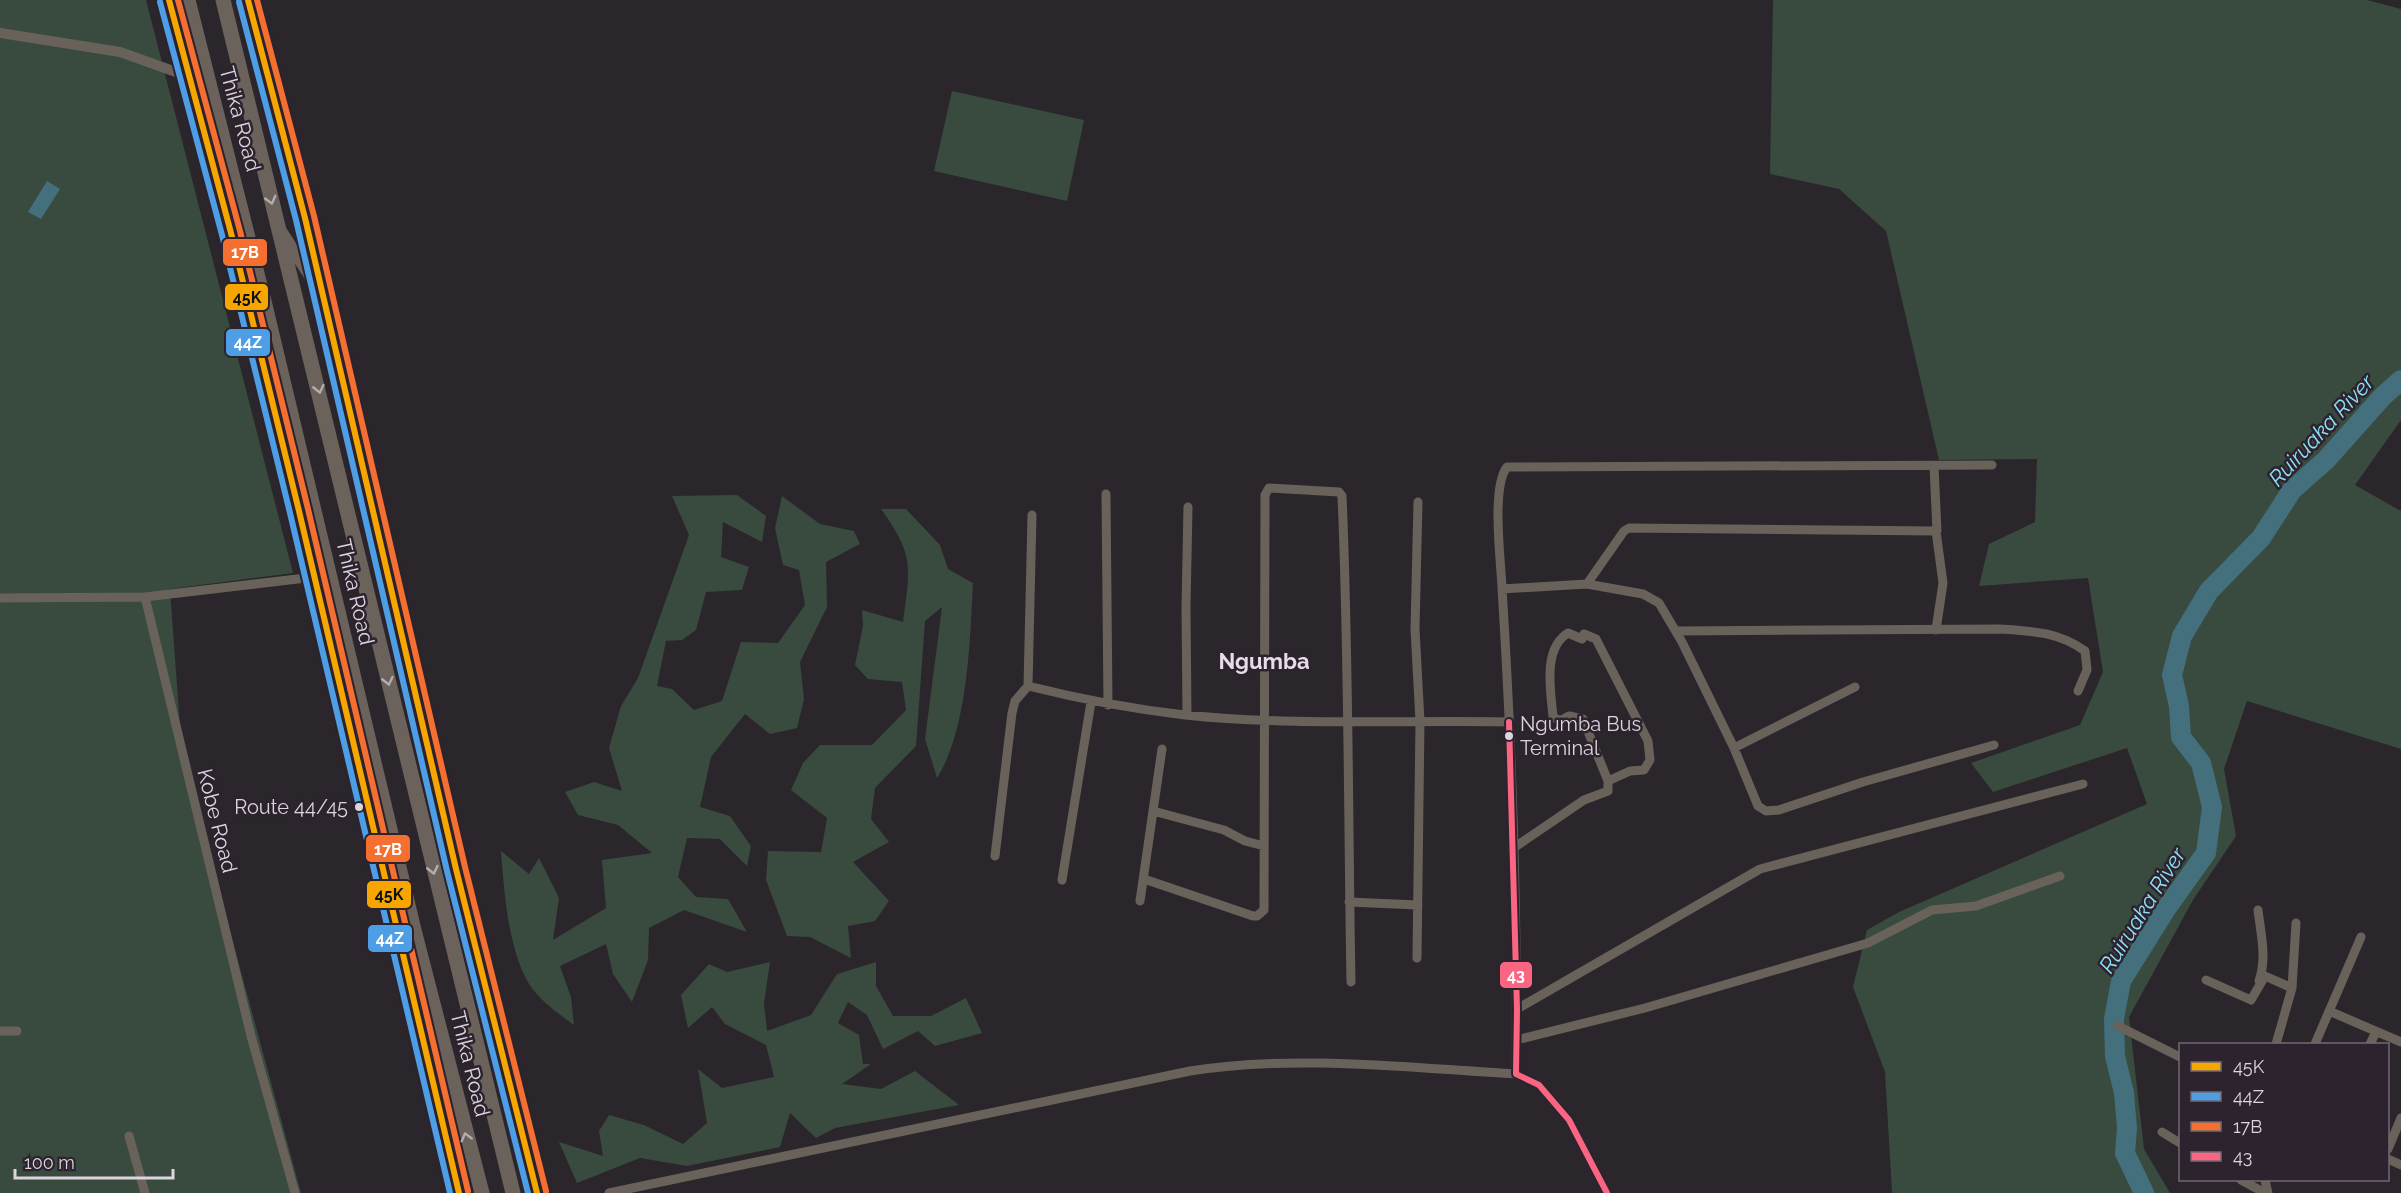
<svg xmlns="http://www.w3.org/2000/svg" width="2401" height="1193" font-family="Raleway,sans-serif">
	<rect width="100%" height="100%" fill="#2b262b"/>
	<path fill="#394a3f" d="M0,0H146L293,573L170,589L182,754L301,1193H0Z
		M1773,0H2367L2401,9V420L2355,485L2401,511V749L2247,701L2224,769L2236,836L2193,900L2129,1017L2144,1149L2170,1193H1892L1885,1072L1853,987L1867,930L1899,912L2147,804L2127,748L1993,792L1971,763L2080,725L2103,672L2088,578L1979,586L1989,544L2035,522L2037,459L1939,460L1886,231L1839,189L1770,174Z
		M952,91L1084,120L1067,201L934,171Z
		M737,495L766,516L762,542L723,522L721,557L749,567L742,590L706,592L696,630L682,640L666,641L657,686L672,689L694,710L722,701L741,642L778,643L805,605L799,570L783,565L775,528L782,496L820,524L854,531L860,544L826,562L827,607L800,662L804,699L797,728L770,734L745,714L711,757L700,807L730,816L751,846L747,866L720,839L687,838L678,877L696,897L728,899L747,932L684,910L649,928L648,960L632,1002L613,974L606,944L560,966L571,997L574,1025C559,1014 539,1000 529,984C508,949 504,891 501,851L529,874L539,858L559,898L553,940L606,908L602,860L652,853L618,825L578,815L565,792L594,782L622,791L609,748L621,706L638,678L689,535L672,496Z
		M881,509H906L940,545L948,569L973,583C970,640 968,729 937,778L925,739L942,607L925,621L916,746L875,788L871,819L889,842L853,862L889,901L875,921L848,926L851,958L810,937L787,936L766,880L768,851L821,852L827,818L791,790L803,763L820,745H872L906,710L902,682L868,679L855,665L863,626L862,610L903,622C910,567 915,556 881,509Z
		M770,962L764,1003L767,1031L811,1015L837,974L876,962V986L893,1016H931L966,998L982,1033L935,1046L918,1031L883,1049L867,1015L848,1002L838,1023L859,1035L863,1064H871L842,1084L881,1089L915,1071L959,1105L835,1128L816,1138L790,1113L780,1147L687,1166L640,1158L577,1183L559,1142L603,1156L599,1131L609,1115L644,1125L683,1144L707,1123L698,1069L722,1088L774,1077L766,1045L725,1024L712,1007L688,1028L681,995L709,964L727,972Z"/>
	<path fill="#44707d" d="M47,181L60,189L41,219L28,212Z"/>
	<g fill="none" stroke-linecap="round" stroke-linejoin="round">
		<path stroke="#44707d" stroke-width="20" d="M2144,1193L2125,1153L2127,1128L2124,1093L2115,1056L2114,1019L2121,981L2166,909L2206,853L2212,807L2201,763L2181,737L2179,706L2172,675L2182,636L2209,591L2261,538L2292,490L2326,460L2383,396L2401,380"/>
		<path stroke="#69625a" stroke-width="9" d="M1934,466L1937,531
			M1106,494L1108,705
			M1587,584L1624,531L1629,528L1936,531L1943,583L1936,630
			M1502,589L1587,584L1643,594L1659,603L1682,642L1734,748L1758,806L1766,811L1779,810L1863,782L1994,745
			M145,597L251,1036L295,1193
			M0,598L145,597L314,577
			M1676,631L2000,629C2032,631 2059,632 2085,651L2087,670L2078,691
			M1028,686C1080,699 1132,709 1185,715C1292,726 1402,720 1509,722
			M1187,715L1186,607L1188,507
			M1734,748L1855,687
			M1153,811L1224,830L1245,841L1264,846
			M1512,849L1584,800L1608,791V781L1583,719L1569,716L1560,721L1553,717C1551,692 1542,649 1568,633L1582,639L1584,634L1596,639L1648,741L1650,760L1644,770L1630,771L1608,781
			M995,856L1012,713L1015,701L1028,686L1032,515
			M1144,879L1253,916H1257L1264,910L1265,495L1269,488L1339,492L1342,496C1349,657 1348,820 1351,982
			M1062,880L1091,702
			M1140,901L1162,749
			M1349,902L1418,905
			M2258,910C2261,935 2267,958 2259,981
			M1417,958L1420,721L1415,629L1418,502
			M2206,980L2251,1000L2265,976L2292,988
			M1517,1009L1760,869L2083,784
			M2329,1011L2401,1042
			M2118,1026L2180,1057
			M0,1031H17
			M1516,1040L1645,1008L1868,943L1932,910L1976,906L2060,876
			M2276,1044L2292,988L2296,923
			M2315,1044L2361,937
			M2370,1044L2376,1032
			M1516,1074C1518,912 1512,749 1502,588C1501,561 1491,487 1507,467L1992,465
			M2162,1132L2180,1143
			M129,1136L145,1193
			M2388,1149L2401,1118
			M2388,1159L2401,1165
			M2241,1180L2265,1193
			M2265,1180L2268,1193
			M609,1193L1190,1071C1295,1054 1410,1068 1516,1074L1539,1085L1569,1120L1607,1193"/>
		<path stroke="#69625a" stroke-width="10" d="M0,33L120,52L190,77"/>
		<path stroke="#6c645c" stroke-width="12" d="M169,0L231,233L299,511L367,806L432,1070L459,1193
			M248,0L305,218L456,869L537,1193
			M281,231L317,287"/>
		<path stroke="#6a625b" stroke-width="15" d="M188,0L265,305L414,930L482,1193
			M223,0L513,1193
			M396,926L417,954"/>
		<defs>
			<path id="bus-1" d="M169,0L231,233L299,511L459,1193
				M248,0L305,218L456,869L537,1193"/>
			<path id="bus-2" d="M160,2L222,235L290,513L450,1193
				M239,2L296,220L447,871L528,1193"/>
			<path id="bus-3" d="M178,0L240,231L308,509L468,1191
				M257,0L314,216L465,867L546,1191"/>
			<path id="bus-4" d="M1509,722L1517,1009L1516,1074L1539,1085L1569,1120L1607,1193"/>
		</defs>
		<use href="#bus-1" stroke="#2c232e" stroke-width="10"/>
		<use href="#bus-2" stroke="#2c232e" stroke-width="10"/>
		<use href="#bus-3" stroke="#2c232e" stroke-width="10"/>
		<use href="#bus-4" stroke="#2c232e" stroke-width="10"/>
		<use href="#bus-1" stroke="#f7a600" stroke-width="6"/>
		<use href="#bus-2" stroke="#4d9ee5" stroke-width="6"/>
		<use href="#bus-3" stroke="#f46f30" stroke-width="6"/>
		<use href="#bus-4" stroke="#fa6682" stroke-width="6"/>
	</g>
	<defs><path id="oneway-chevron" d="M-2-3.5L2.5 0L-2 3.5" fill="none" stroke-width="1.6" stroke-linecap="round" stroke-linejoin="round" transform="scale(1.5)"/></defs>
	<g stroke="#b4adb0">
		<use href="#oneway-chevron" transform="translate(271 200) rotate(75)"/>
		<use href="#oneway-chevron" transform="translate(319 389) rotate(77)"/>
		<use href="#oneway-chevron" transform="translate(388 681) rotate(77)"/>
		<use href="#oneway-chevron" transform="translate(433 870) rotate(77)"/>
		<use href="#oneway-chevron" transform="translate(466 1137) rotate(-105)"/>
	</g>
	<g fill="#dcd5dd" stroke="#2c232e" stroke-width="2">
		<circle cx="1509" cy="736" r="5"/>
		<circle cx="359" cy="807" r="5"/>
	</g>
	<g text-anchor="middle" stroke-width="5" stroke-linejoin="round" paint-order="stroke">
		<g font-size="20" fill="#dcd5dd" stroke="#2c232e" text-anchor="start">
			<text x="1520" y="731">Ngumba Bus<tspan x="1520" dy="24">Terminal</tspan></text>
			<text x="348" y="814" text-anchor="end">Route 44/45</text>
		</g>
		<g font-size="21" fill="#dcd5dd" stroke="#2c232e">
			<text transform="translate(240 119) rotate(75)" y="7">Thika Road</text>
			<text transform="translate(355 592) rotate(77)" y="7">Thika Road</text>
			<text transform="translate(217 821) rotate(76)" y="7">Kobe Road</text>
			<text transform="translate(470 1064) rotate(76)" y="7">Thika Road</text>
		</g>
		<g font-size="22" font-style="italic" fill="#8de1f9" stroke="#2c232e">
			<text transform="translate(2321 430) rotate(-47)" y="8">Ruiruaka River</text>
			<text transform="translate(2142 910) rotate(-58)" y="8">Ruiruaka River</text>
		</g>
		<g font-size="22" font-weight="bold" fill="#e8dbea" stroke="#2c232e">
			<text x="1264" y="669">Ngumba</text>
		</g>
	</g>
	<g stroke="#2c232e" stroke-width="2">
		<rect x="222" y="238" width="46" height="29" rx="6" fill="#f46f30"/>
		<rect x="224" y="283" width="45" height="28" rx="6" fill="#f7a600"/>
		<rect x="225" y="328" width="46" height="29" rx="6" fill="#4d9ee5"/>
		<rect x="365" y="834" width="46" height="29" rx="6" fill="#f46f30"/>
		<rect x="366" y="880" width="46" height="29" rx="6" fill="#f7a600"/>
		<rect x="367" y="924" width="46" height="29" rx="6" fill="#4d9ee5"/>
		<rect x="1499" y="961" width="34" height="28" rx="6" fill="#fa6682"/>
	</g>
	<g font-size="16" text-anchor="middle" font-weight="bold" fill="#fff">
		<text x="245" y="258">17B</text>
		<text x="248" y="348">44Z</text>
		<text x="388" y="855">17B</text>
		<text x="390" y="944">44Z</text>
		<text x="1516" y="981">43</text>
	</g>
	<g font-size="16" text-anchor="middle" font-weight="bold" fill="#111">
		<text x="247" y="303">45K</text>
		<text x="389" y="900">45K</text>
	</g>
	<rect x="2179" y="1043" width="210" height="138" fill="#2c232e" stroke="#726a74" stroke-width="1.5"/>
	<rect x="2191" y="1062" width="30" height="9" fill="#f7a600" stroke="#726a74" stroke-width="1.5"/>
	<text x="2233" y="1073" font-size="18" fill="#dcd5dd">45K</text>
	<rect x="2191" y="1092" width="30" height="9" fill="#4d9ee5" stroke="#726a74" stroke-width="1.5"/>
	<text x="2233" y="1103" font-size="18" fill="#dcd5dd">44Z</text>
	<rect x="2191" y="1122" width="30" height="9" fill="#f46f30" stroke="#726a74" stroke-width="1.5"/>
	<text x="2233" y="1133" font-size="18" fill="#dcd5dd">17B</text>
	<rect x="2191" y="1152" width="30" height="9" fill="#fa6682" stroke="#726a74" stroke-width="1.5"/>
	<text x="2233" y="1163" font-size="18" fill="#dcd5dd">43</text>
	<path d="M15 1169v9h158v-9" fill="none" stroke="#dcd5dd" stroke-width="3"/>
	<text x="24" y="1169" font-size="18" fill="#dcd5dd" stroke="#2c232e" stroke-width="4.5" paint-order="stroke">100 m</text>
</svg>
